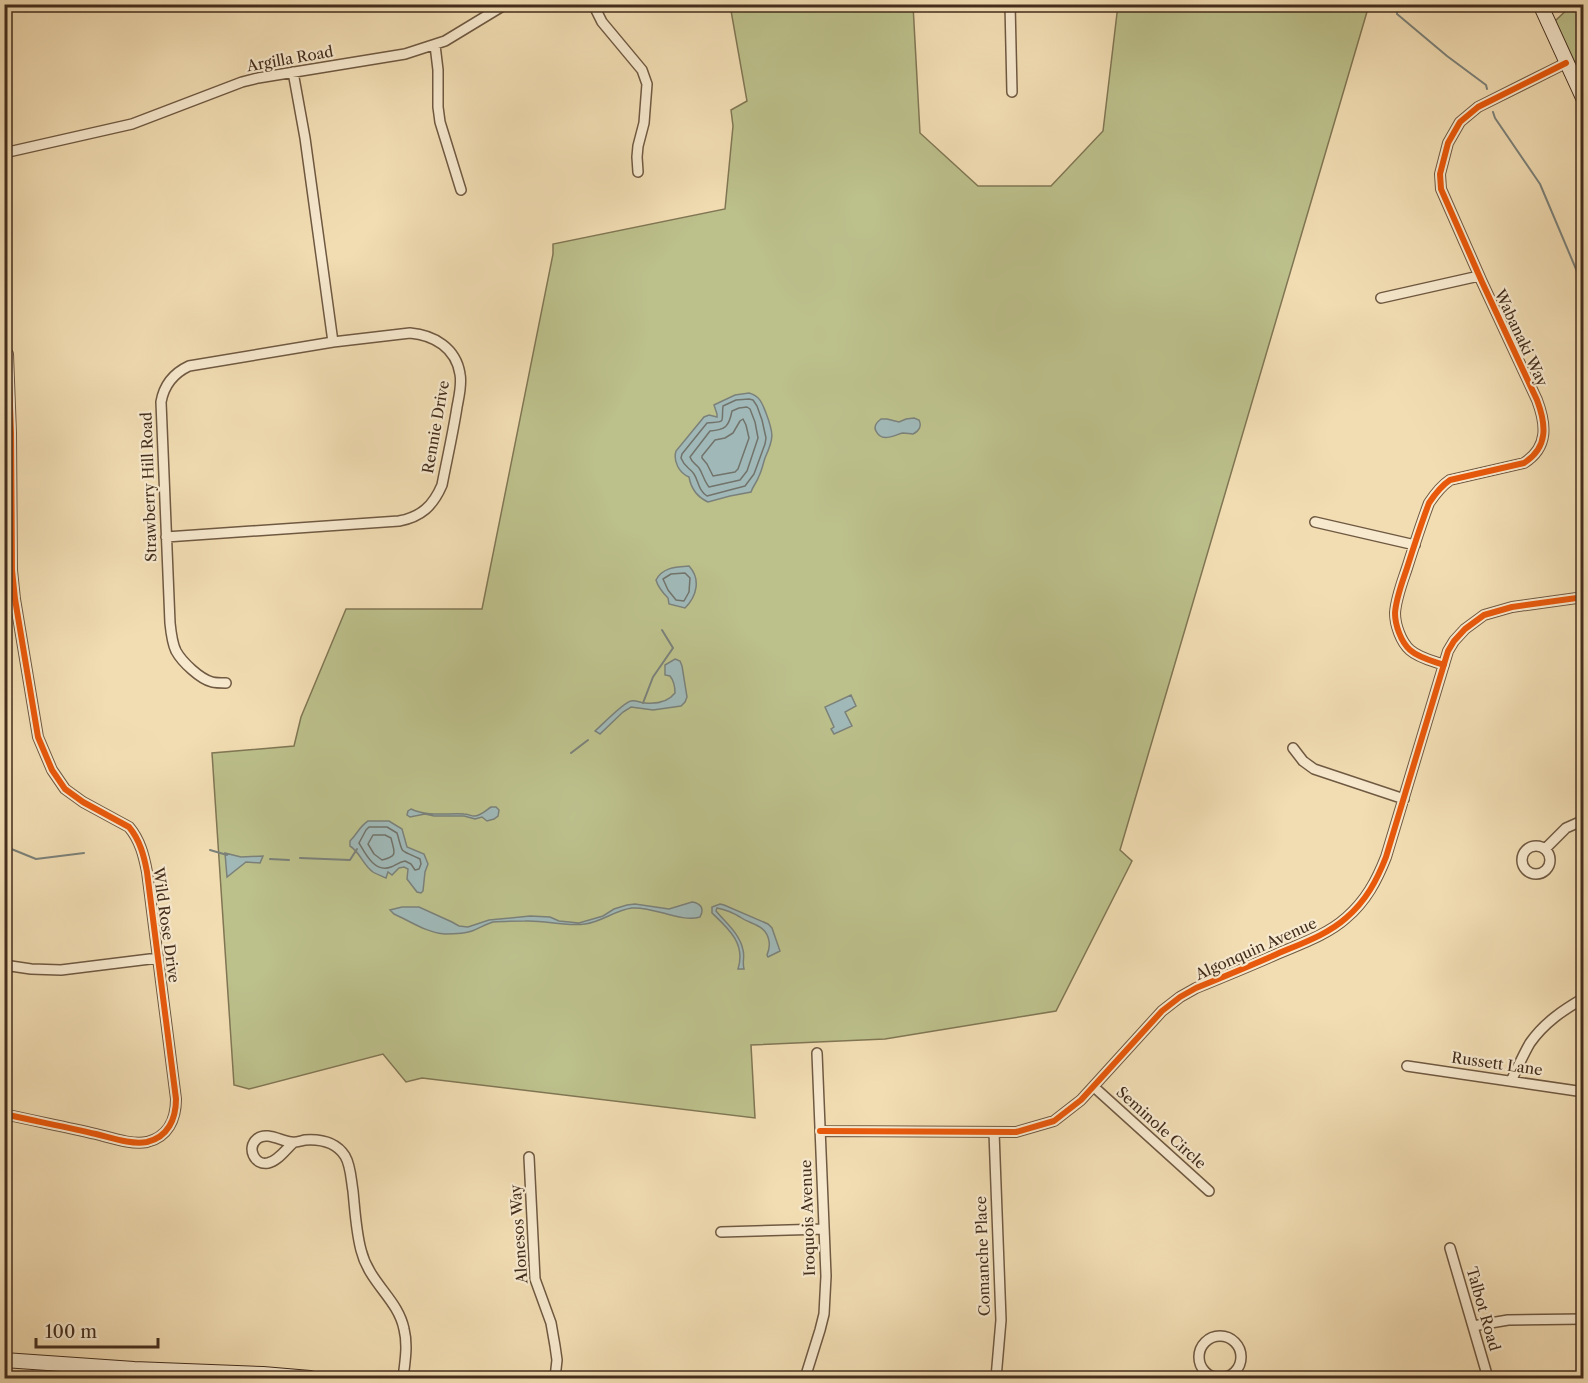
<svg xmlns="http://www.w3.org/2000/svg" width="1588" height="1383" font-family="'Libre Caslon Text',serif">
	<rect width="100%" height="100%" fill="#f2ddb3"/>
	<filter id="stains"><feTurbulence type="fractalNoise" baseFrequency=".00333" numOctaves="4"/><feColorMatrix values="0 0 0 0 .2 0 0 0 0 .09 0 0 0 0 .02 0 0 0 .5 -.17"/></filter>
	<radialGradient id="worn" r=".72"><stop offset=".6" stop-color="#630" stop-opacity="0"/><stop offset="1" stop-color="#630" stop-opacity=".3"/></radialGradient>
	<path fill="#bcc08b" stroke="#807654" stroke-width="1.5" d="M730,5H913L920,133L978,186H1051L1103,131L1118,5H1369L1120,850L1132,861L1056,1011L885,1039L751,1045L755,1118L422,1078L406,1082L383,1054L249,1089L234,1085L212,753L294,746L301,717L346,609H482L553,254V244L725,209L733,126L731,110L747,101Z
		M1572,5H1583V84L1554,22Z"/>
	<path fill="#a0b9b8" stroke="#7b817a" stroke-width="1.5" d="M749,393C760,396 762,403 766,413C774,434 774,438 765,458C763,464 762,470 759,476C757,482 753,486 751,492L730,496L708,502C697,497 691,488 689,477C679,473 673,461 676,451L704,417L709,415L717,417V414L714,405L716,404L735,395Z
		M914,418L919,420C922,426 919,431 913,434C910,434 907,433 903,433C896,434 882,444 876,431C873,426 877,422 881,419H887L899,422L906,419Z
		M689,566C701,579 697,596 685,608L669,604L668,598C663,593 658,587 656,580C663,567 676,567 689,566Z
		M675,659L680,661L682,666L687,697L685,702L681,706L653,710L631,707L623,712L600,734L595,731C602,725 624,702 631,701C636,700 641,703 645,703C656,704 668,702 675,693C675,687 674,681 670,676L665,675V665Z
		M851,695L856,706L845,712L852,726L834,734L831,729L834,727L825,707Z
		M491,807H496L499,810L498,816L494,819L487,821L482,817L475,819L464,816H434L425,814L410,817L407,815L408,811L411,809C428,817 446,813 464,814C468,814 471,816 474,816C481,816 486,810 491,807Z
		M368,821H389L402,829L407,847L424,854L428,864L425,872L423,891L421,893L417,892L407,879L408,869L404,867L399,868L392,875L388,872L386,878C382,876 376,874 373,872C363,865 360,852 350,846V841C357,834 360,826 368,821Z
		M225,853L241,857L263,856L260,863L246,862L227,877Z
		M692,902C700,903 705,908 700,917C681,923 653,906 632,908C615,910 602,922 585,924C565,927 545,920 525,921C515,921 504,921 493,922C486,924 480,928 472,931C464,934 454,934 445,934C427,933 410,921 394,914L390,910L402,907H419L452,922L459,926L468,927L489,920L530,916L550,917L559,921L579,923L603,916L614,909L627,905L635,904L669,909Z
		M720,904L724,905L768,924L772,928L780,951L768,957L767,955C769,950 770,946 769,941C766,924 751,925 740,917C732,912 727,910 717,908L716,911C726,923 740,934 743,950C745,956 742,962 744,969H738C746,944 729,929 712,913V907Z"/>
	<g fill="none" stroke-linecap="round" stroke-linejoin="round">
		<path stroke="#72736a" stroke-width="1.5" d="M749,399L753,400L757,406L762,420L766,438L765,444L754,474L745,486L707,496C698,490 699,482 694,474C689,467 685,468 681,458L682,454L707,423C727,421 721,424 723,406L736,400Z
			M747,407L750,409L755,422L758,438L747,471L740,480L709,487C704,481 703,474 699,468C695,463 692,463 690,457L710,431C726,430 729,426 732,411L739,408Z
			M743,419L746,425L749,438L738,469L735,472L713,476L707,464L702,458V456L715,440L725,438L733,433L740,421Z
			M685,573L690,578L689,592L684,601L676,600L668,590L663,579L671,574Z
			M369,827H387L397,833C404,856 398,848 420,859L421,864L419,869L415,870L411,864L405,861C399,862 396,865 391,867C375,873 366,855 359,843L366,830Z
			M373,835H385L391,838C394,852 399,856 382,860L374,854L368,844Z"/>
		<path stroke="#7b817a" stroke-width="2" d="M1397,4V14L1447,56L1486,85L1487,89
			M1493,112L1495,118L1540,184L1584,288
			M643,703L653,677L673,648L662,630
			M571,753L588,740
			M4,846L36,859L84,853
			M210,850L227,855
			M300,858L350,860L357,849
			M270,859L289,860"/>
		<defs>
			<path id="minor" d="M593,4L602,22L642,70L647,84L644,123L638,146L637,157L638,172
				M1010,4L1012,92
				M435,45L438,70V107L440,122L461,190
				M4,153L132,124L242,82L258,78L405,54L445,41L506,4
				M1381,298L1479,276
				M4,349L8,354L11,433L12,570L15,599L38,737L52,770L65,789L83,802L129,827C140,840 144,856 147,872L176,1099C176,1119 168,1137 147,1142C132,1145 112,1138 96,1134C66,1127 35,1121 4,1114
				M1315,522L1415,545
				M166,537L399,521C421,517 433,506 442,485C447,459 453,433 457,407C459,396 462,385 460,374C456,348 434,335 410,333L333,342
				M1444,665C1433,661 1419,658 1410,650C1401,642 1395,625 1395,613C1396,598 1402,583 1407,568C1414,546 1421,524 1429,503C1435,494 1441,486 1450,480L1524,463C1549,447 1546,424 1537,400L1482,282L1441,189L1440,174L1448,143L1460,122L1478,107L1566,63
				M226,683C221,683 216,683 212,682C200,679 182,662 176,651C172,643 171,633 170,623L161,402C164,385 174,373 189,366L333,342L305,138L293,72
				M1293,748L1303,761L1314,769L1404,799
				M1522 860a14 14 0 1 1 28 0a14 14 0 1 1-28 0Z
				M1545,849L1566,828L1584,820
				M4,965L31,969L61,970L158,958
				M1407,1066L1584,1092
				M1511,1081C1517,1069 1523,1055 1530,1043C1544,1023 1563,1010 1584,998
				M1094,1087L1209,1191
				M820,1131L1016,1132L1054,1121L1081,1100L1162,1011L1180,997L1196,988C1223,977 1250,966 1277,954C1300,944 1327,935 1346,918C1366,901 1377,880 1386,857L1448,651L1454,641L1465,629L1484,615L1512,607L1584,597
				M994,1132L1001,1320L996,1378
				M293,1143C286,1149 278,1161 268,1163C255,1166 246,1148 257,1139C266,1131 281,1141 291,1142C296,1143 300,1141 305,1140C320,1139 336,1142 345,1156C351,1166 351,1180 353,1191C355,1211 356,1231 361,1250C369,1283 398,1299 404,1329C408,1345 405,1362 403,1378
				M529,1157L535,1279L551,1323L555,1346L557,1360L555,1378
				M721,1232L824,1229
				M1450,1248L1488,1378
				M1473,1326L1508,1320L1584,1319
				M1199 1357a21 21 0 1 1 42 0a21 21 0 1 1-42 0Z
				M805,1378L820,1330L824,1314L826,1276L817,1053"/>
			<path id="secondary" d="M1540,4L1584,100
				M4,1360L134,1369L263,1374L310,1378"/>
		</defs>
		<use href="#minor" stroke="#6f5942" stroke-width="12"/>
		<use href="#secondary" stroke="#432d1d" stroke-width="16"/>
		<use href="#minor" stroke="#f7e9ce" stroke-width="9"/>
		<use href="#secondary" stroke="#f7e9ce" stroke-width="14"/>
		<defs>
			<path id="cycleway" d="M4,349L8,354L11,433L12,570L15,599L38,737L52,770L65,789L83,802L129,827C140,840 144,856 147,872L176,1099C176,1119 168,1137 147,1142C132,1145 112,1138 96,1134C66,1127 35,1121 4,1114
				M1444,665C1433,661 1419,658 1410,650C1401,642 1395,625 1395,613C1396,598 1402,583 1407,568C1414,546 1421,524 1429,503C1435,494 1441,486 1450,480L1524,463C1549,447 1546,424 1537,400L1482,282L1441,189L1440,174L1448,143L1460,122L1478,107L1566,63
				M820,1131L1016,1132L1054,1121L1081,1100L1162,1011L1180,997L1196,988C1223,977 1250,966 1277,954C1300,944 1327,935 1346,918C1366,901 1377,880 1386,857L1448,651L1454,641L1465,629L1484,615L1512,607L1584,597"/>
		</defs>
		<use href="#cycleway" stroke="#f7e9ce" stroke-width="10"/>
		<use href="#cycleway" stroke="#e8590c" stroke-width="6"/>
	</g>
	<g text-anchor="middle" stroke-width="4.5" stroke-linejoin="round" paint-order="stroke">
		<g font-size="15" fill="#432d1d" stroke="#f7e9ce">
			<text transform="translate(290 59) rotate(-10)" y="5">Argilla Road</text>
			<text transform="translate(1521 338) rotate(65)" y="5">Wabanaki Way</text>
			<text transform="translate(436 427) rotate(-80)" y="5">Rennie Drive</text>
			<text transform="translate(149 487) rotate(-92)" y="5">Strawberry Hill Road</text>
			<text transform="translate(166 925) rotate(82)" y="5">Wild Rose Drive</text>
			<text transform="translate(1256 949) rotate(-24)" y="5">Algonquin Avenue</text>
			<text transform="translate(1497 1064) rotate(8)" y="5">Russett Lane</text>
			<text transform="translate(1161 1128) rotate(42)" y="5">Seminole Circle</text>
			<text transform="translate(808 1218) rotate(-92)" y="5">Iroquois Avenue</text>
			<text transform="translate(519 1234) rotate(-94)" y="5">Alonesos Way</text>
			<text transform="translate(983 1256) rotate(-92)" y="5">Comanche Place</text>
			<text transform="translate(1483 1309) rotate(74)" y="5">Talbot Road</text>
		</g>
	</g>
	<rect width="1588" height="1383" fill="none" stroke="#f2ddb3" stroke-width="24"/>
	<rect x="6" y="6" width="1576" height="1371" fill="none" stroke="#432d1d" stroke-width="3"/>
	<rect x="12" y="12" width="1564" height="1359" fill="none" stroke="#432d1d" stroke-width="1.5"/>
	<path d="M36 1338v9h122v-9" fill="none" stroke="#432d1d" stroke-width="3"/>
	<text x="45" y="1338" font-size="18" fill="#432d1d" stroke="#f7e9ce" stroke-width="4.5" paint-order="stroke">100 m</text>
	<rect width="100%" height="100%" filter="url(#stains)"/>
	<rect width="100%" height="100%" fill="url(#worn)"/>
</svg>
